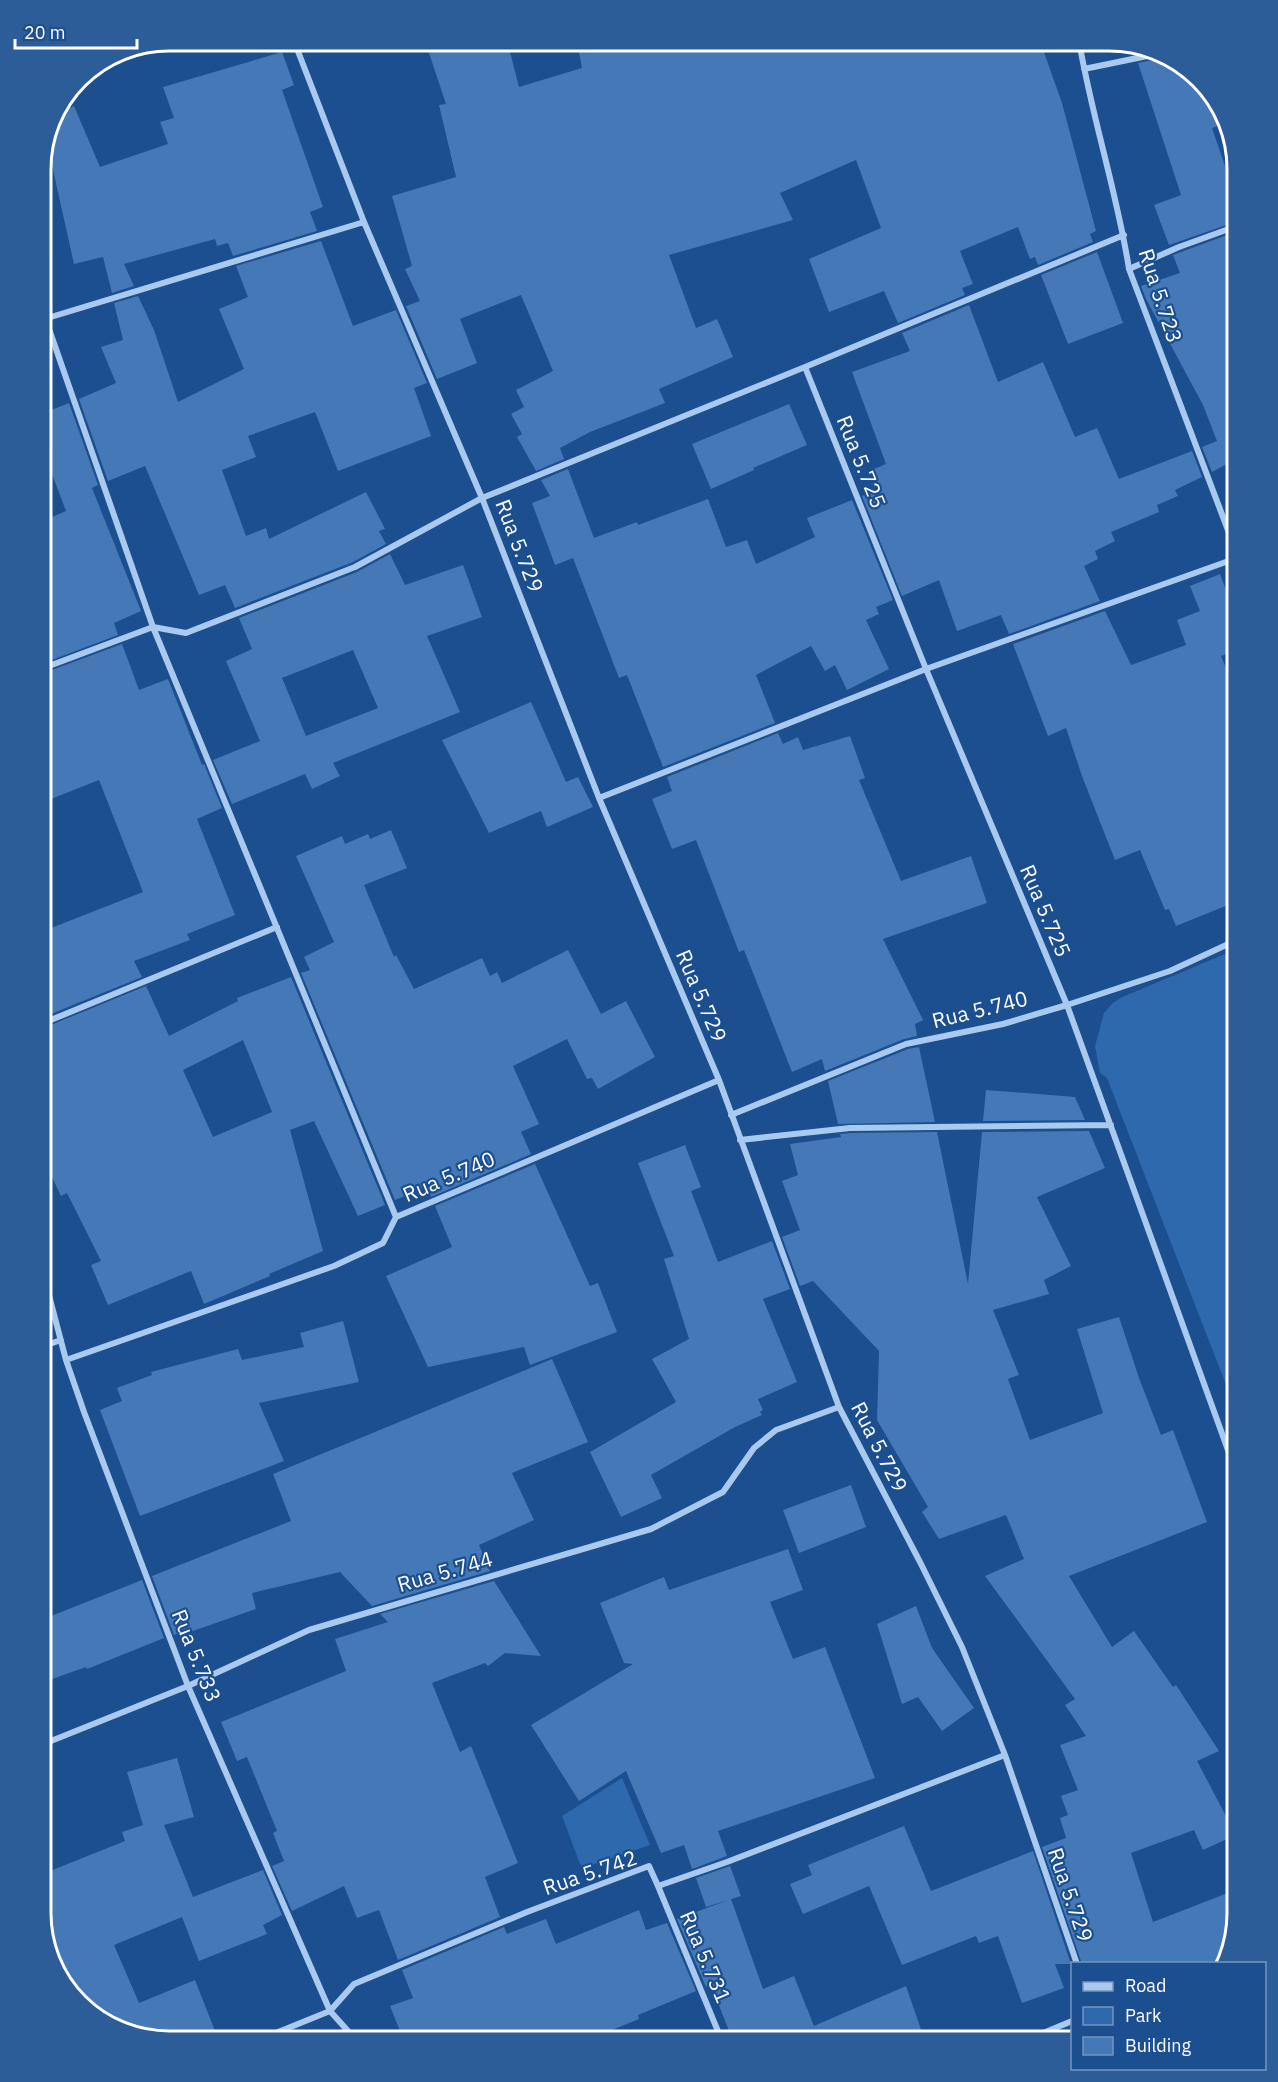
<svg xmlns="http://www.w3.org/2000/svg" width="1278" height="2082" font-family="'IBM Plex Sans',sans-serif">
	<rect width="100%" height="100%" fill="#1b4f8f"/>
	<path fill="#2e69ad" d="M1237,949V1413L1107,1078L1100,1073L1095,1046L1104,1013L1112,1004L1120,998Z
		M622,1778L650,1845L589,1866L583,1867L580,1864L562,1816Z"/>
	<path fill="#4478b7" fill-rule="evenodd" d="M425,41H486L488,49L508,44L519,87L582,68L577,41H1040L1062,103L1096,231L1090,234L1093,242L1038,265L1035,257L1030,259L1018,227L960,251L973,284L962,288L965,295L898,323L884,291L829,312L809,259L881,228L856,160L780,193L793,220L669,255L696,328L717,319L733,357L659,389L665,403L590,432L560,448L564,459L536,471L517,437L522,434L511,414L524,407L516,390L553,371L521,295L460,319L477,363L437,379L406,306L420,301L405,269L412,266L392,196L456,177L439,105L446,104Z
		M282,52L294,85L282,90L323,207L310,212L317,231L233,256L228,243L217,246L215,239L124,264L134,286L112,293L103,257L74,264L51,161L41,166L50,119L53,115L74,106L100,167L168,144L160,122L174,118L163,87Z
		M1162,56L1180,62L1224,112L1227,123L1212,128L1238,204V221L1169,245L1154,205L1181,195L1138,63L1158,59Z
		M1238,231V487H1236L1227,464L1212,472L1202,447L1217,441L1203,405L1146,299L1141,286L1180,273L1173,255Z
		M321,241L353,326L396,310L427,383L414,388L431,436L338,471L315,412L248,436L256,457L222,470L246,536L266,528L269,539L366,492L385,529L379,531L386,544L353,562L235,608L225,585L199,595L145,466L108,481L79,399L116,383L101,347L123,340L114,303L138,296L154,330L178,402L244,369L219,309L248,297L236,266Z
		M1097,252L1123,323L1068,344L1041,275Z
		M969,305L998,382L1043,362L1075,437L1097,428L1119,479L1192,451L1202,477L1175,490L1178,496L1157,505L1159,512L1111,532L1115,541L1095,551L1098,559L1084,566L1100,601L1009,634L1001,615L957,631L939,580L902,596L862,496L877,490L869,471L886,464L852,372L910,351L902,333Z
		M69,403L98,485L92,488L141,611L114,623L118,635L41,664V522L66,511L41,445V414Z
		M789,404L807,445L753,468L754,470L711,489L692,444Z
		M568,469L594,538L637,522L638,525L708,499L726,547L747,540L756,564L815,537L807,518L852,500L893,600L876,607L879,614L866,620L889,669L847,690L835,665L825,671L811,646L756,675L775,723L663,767L627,675L619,678L573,558L555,565L532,503L550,496L541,480Z
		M390,554L405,585L463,565L482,617L427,636L460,712L333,763L340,776L312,789L305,774L232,804L213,760L260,741L226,661L252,649L239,618L357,572ZM353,650L378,708L306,736L282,678Z
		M1220,574L1238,621V650L1221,656L1238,696V901L1176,926L1169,909L1165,910L1140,850L1115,860L1082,776L1066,728L1048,736L1013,644L1105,611L1131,665L1186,645L1177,620L1200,611L1190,586Z
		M122,644L139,690L168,679L202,765L204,764L222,808L197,819L235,915L187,934L190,940L134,961L142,977L41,1018V932L143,892L99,780L41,803V674Z
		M531,702L566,782L578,777L593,807L547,827L541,811L489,833L442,740Z
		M778,733L783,744L798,737L803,750L850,736L865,778L859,780L901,881L971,856L987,903L883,939L923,1020L915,1024L917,1036L904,1039L825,1071L822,1059L792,1072L744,950L739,952L696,840L672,849L652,799L672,791L667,777Z
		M391,830L407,868L364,885L394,957L396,955L414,989L482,958L490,976L497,972L502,983L568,950L601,1014L626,1001L655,1057L598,1089L592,1078L587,1079L567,1039L513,1066L539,1124L521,1132L531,1154L431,1197L427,1187L395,1200L301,973L310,970L304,957L334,942L296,856L342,836L345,844L368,834L370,839Z
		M291,977L385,1205L358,1216L314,1121L290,1130L323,1251L269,1274L270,1276L204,1304L191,1271L108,1305L91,1265L101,1261L67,1193L61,1196L49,1171L41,1176V1029L146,986L169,1036L238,1001L237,998ZM243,1040L272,1112L213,1137L183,1070Z
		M919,1047L935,1122L838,1124L828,1081L908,1049Z
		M986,1090L1075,1097L1085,1120L983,1121Z
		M1089,1131L1105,1168L1037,1197L1071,1266L1044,1280L1049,1294L993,1310L1019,1375L1008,1379L1030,1440L1103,1413L1077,1329L1119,1317L1139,1378L1161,1435L1173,1430L1207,1522L1069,1576L1112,1647L1134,1631L1173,1687L1176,1685L1219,1751L1197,1761L1236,1835L1203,1850L1194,1830L1131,1853L1153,1922L1238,1889V1914L1222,1964H1082L1042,1847L1066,1838L1060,1818L1068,1815L1061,1796L1078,1790L1060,1745L1086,1736L1065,1705L1075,1699L985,1576L1024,1559L1006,1515L939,1539L922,1512L928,1507L877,1420L879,1351L813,1281L800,1286L782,1237L800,1230L782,1181L798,1175L790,1144L841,1137L840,1134L850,1133L937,1132L968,1284L982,1132Z
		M685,1145L701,1187L691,1191L718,1262L772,1241L790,1289L763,1299L797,1382L758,1399L763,1410L760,1412L762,1415L735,1427L651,1475L662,1498L621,1517L590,1452L676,1402L652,1359L689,1339L664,1259L674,1256L638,1163Z
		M535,1164L590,1286L598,1283L617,1332L530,1365L524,1347L428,1367L386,1276L452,1247L435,1206Z
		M343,1321L359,1382L259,1403L284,1461L140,1516L100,1410L122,1401L117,1388L152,1375L151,1372L238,1349L242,1360L304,1347L300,1333Z
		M552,1359L588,1442L512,1473L534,1520L479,1545L490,1571L372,1606L340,1572L252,1593L256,1609L187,1633L186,1630L174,1635L152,1576L291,1521L273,1474Z
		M851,1485L866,1527L799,1553L783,1510Z
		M788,1549L803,1590L770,1602L793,1659L825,1647L875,1778L718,1831L727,1856L692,1869L684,1845L661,1853L626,1771L579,1801L531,1725L633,1664L624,1663L600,1603L664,1577L669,1590Z
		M142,1580L164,1638L87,1669L86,1667L41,1683V1620Z
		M494,1581L541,1656L505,1653L488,1666L485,1663L432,1683L460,1752L471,1746L518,1863L485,1877L500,1917L398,1960L379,1910L357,1918L344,1886L292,1911L272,1866L284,1861L273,1833L277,1831L247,1757L237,1761L221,1722L346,1671L335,1639L388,1622L380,1614Z
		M916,1606L932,1648L974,1708L942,1731L918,1697L902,1704L877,1624Z
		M177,1758L194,1817L164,1825L193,1897L263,1870L282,1915L263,1925L267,1934L199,1961L182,1917L114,1945L139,2003L195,1980L215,2031L188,2041H161L98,2020L55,1972L40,1913V1875L125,1841L122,1832L143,1825L127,1772Z
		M904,1826L931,1891L1033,1851L1071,1964H1055L1064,1988L1022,2003L998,1936L979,1943L976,1936L902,1965L869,1886L803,1914L790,1884L812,1875L808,1865Z
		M730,1866L741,1896L706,1907L696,1878Z
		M731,1899L763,1989L794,1976L814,2026L906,1986L925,2041H733L711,1985L706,1987L677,1919Z
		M639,1910L646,1930L667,1923L696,1991L638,2015L639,2019L607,2032L611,2041H404L390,2006L413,1998L402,1970L504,1927L507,1934L546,1919L556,1944Z"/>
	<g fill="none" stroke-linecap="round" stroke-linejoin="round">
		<path stroke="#a9c9ee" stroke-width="6" d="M294,41L364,222L482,498L599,798L719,1080L839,1407L920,1562L962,1647L1005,1755L1077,1964
			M1079,41C1092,118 1117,192 1129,269L1237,554
			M1084,69L1157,54
			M1129,269L1179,247L1237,226
			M41,306L153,627L396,1217
			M41,320L364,222
			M805,367L926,669L1067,1005L1237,1475
			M41,669L153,627L186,633L355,567L482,498L805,367L1124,235
			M599,798L926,669L1237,558
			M41,1024L277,927
			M731,1115L906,1044L1003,1024L1067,1005L1170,971L1237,940
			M740,1140L850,1128L1111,1125
			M41,1265L66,1360L84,1412L188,1686L330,2011L357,2041
			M41,1347L61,1340
			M66,1360L334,1266L383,1243L396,1217L719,1080
			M41,1745L188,1686L309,1630L651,1529L723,1492L754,1448L776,1430L839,1407
			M658,1886L722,2041
			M256,2041L330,2011L354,1984L527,1912L649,1866L658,1886L727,1862L1005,1755
			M1024,2041L1072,2021"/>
	</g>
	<g text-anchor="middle" stroke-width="4.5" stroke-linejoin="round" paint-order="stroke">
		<g font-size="21" fill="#fff" stroke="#1b4f8f">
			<text transform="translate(1160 296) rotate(72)" y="7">Rua 5.723</text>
			<text transform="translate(861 462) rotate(68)" y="7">Rua 5.725</text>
			<text transform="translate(519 546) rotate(69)" y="7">Rua 5.729</text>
			<text transform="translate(1045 911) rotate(67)" y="7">Rua 5.725</text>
			<text transform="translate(701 996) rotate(67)" y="7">Rua 5.729</text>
			<text transform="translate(980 1010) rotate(-14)" y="7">Rua 5.740</text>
			<text transform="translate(449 1177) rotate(-23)" y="7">Rua 5.740</text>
			<text transform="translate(879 1447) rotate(63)" y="7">Rua 5.729</text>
			<text transform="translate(445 1572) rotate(-16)" y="7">Rua 5.744</text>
			<text transform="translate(196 1656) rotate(68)" y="7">Rua 5.733</text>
			<text transform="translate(590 1873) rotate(-19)" y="7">Rua 5.742</text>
			<text transform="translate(1070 1895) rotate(71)" y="7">Rua 5.729</text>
			<text transform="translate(705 1957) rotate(67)" y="7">Rua 5.731</text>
		</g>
	</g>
	<path d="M0 0H1278V2082H0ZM169 51H1109A118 118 0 0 1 1227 169V1913A118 118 0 0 1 1109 2031H169A118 118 0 0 1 51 1913V169A118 118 0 0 1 169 51Z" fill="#2d5d98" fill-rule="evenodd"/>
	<path fill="none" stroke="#fff" stroke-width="3" d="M169 51H1109A118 118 0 0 1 1227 169V1913A118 118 0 0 1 1109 2031H169A118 118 0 0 1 51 1913V169A118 118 0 0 1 169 51Z"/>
	<rect x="1071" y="1962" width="195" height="108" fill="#1b4f8f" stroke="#7695bc" stroke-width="1.5"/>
	<rect x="1083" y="1982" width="30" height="9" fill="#a9c9ee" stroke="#7695bc" stroke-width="1.5"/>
	<text x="1125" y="1992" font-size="18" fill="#ffffff">Road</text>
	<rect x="1083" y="2007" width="30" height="18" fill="#2e69ad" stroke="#7695bc" stroke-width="1.5"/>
	<text x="1125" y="2022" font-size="18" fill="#ffffff">Park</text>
	<rect x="1083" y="2037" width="30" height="18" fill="#4478b7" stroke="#7695bc" stroke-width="1.5"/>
	<text x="1125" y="2052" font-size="18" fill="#ffffff">Building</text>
	<path d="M15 39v9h122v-9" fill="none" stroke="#ffffff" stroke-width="3"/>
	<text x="24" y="39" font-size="18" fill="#ffffff" stroke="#1b4f8f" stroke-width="4.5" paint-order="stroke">20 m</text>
</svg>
